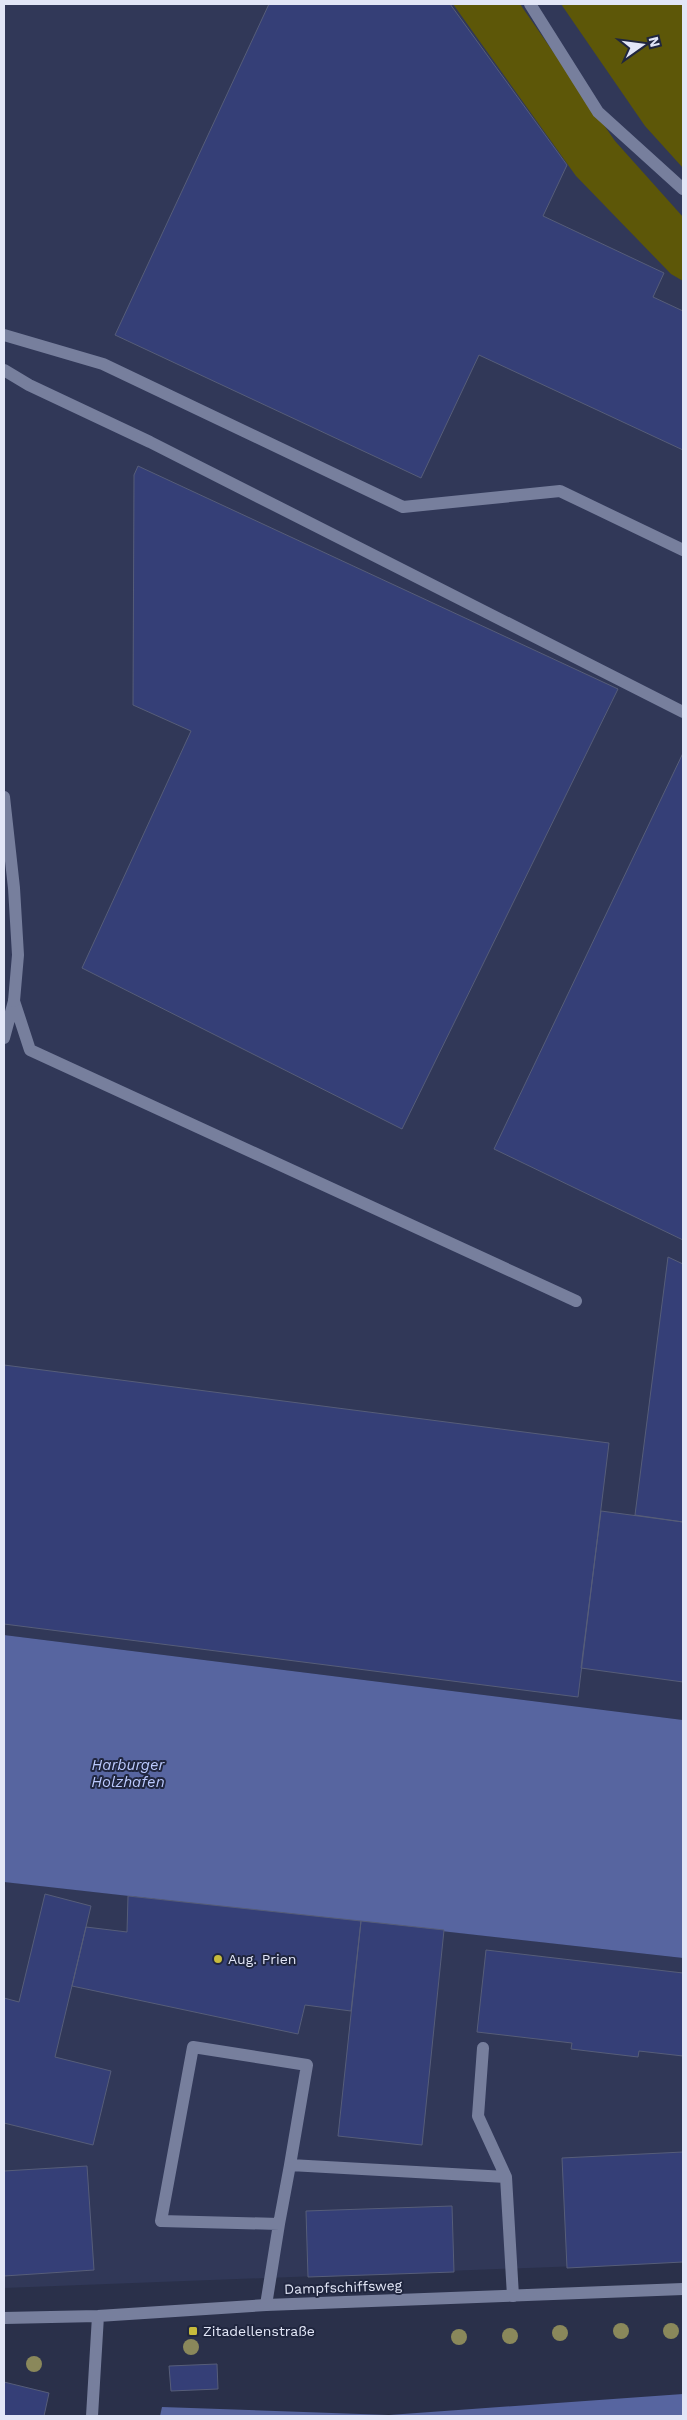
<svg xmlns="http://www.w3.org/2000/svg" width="687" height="2420" font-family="'Work Sans',sans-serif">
	<rect width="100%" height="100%" fill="#2a304a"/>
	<path fill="#313858" d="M4,4H683V1720L4,1635Z
		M6,1882L683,1958V2262L4,2288V1893Z"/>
	<path fill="#5d5708" d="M453,4H520L615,141L683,217V281L671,274L576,176Z
		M561,4H683V168L645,126Z"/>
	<path fill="#5765a0" d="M4,1635L683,1720V1958L4,1882Z
		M683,2394V2416H160L162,2407L389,2415Z"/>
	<path fill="#353f77" stroke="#565d79" d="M269,4H450L567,165L543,216L664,273L653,297L683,311V450L479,355L421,478L115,335Z
		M138,466L618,689L402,1129L82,968L191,731L133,705L134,475Z
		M683,753V1240L494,1149Z
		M668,1257L683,1264V1522L635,1515Z
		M4,1365L609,1443L578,1697L4,1624Z
		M601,1511L683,1522V1682L581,1668Z
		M45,1894L91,1906L55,2057L111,2071L93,2145L4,2123V1998L19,2002Z
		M128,1896L361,1921L351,2011L305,2005L298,2034L72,1986L86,1927L127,1932Z
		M361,1921L444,1930L422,2145L338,2136Z
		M486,1950L683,1973V2056L639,2051L638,2057L571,2049L572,2043L477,2032Z
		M683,2152V2262L567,2268L562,2158Z
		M87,2166L94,2270L4,2276V2171Z
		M452,2206L454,2272L308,2277L306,2211Z
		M217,2364L218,2389L171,2391L169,2366Z
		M4,2382L49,2393L44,2416H4Z"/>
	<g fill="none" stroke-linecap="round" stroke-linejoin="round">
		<path stroke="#777f9d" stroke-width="12" d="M530,4L598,112L683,189
			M4,335L103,364L403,507L560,491L683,550
			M4,370L29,385L150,442L683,712
			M14,1001L30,1050L576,1301
			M4,1038L14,1001
			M483,2048L478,2116L506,2177L513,2296
			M290,2165L307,2065L193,2047L161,2221L279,2224L290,2165L506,2177
			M266,2305L279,2224"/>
		<path stroke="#777f9d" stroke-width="12" d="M4,797L14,888L18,955L14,1001
			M4,2318L98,2316L266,2305L683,2289
			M92,2416L98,2316"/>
	</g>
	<g fill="#8a885b">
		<circle cx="621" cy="2331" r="8"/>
		<circle cx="671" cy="2331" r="8"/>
		<circle cx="560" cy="2333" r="8"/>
		<circle cx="510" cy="2336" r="8"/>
		<circle cx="459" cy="2337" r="8"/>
		<circle cx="191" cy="2347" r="8"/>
		<circle cx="34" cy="2364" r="8"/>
	</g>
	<g fill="#c7bb3c" stroke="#20263f" stroke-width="2">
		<circle cx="218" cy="1959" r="5"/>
		<rect x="188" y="2326" width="10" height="10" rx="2.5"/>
	</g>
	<g text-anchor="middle" stroke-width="4" stroke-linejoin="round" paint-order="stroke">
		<g font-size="14" fill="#e2e6f7" stroke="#20263f" text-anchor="start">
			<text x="228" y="1964">Aug. Prien</text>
			<text x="203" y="2336">Zitadellenstraße</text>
		</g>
		<g font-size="14" fill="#e2e6f7" stroke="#20263f">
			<text transform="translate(343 2287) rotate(-2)" y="5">Dampfschiffsweg</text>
		</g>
		<g font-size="15" font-style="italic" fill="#bccafe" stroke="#20263f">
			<text x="128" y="1770">Harburger<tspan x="128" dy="17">Holzhafen</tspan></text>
		</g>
	</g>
	<rect width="687" height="2420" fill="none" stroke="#e2e6f7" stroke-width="10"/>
	<g transform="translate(642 45) rotate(76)" stroke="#20263f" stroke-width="4" paint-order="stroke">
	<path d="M0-4L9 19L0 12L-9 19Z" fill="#e2e6f7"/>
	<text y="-8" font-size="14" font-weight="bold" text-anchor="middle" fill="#e2e6f7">N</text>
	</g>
</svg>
